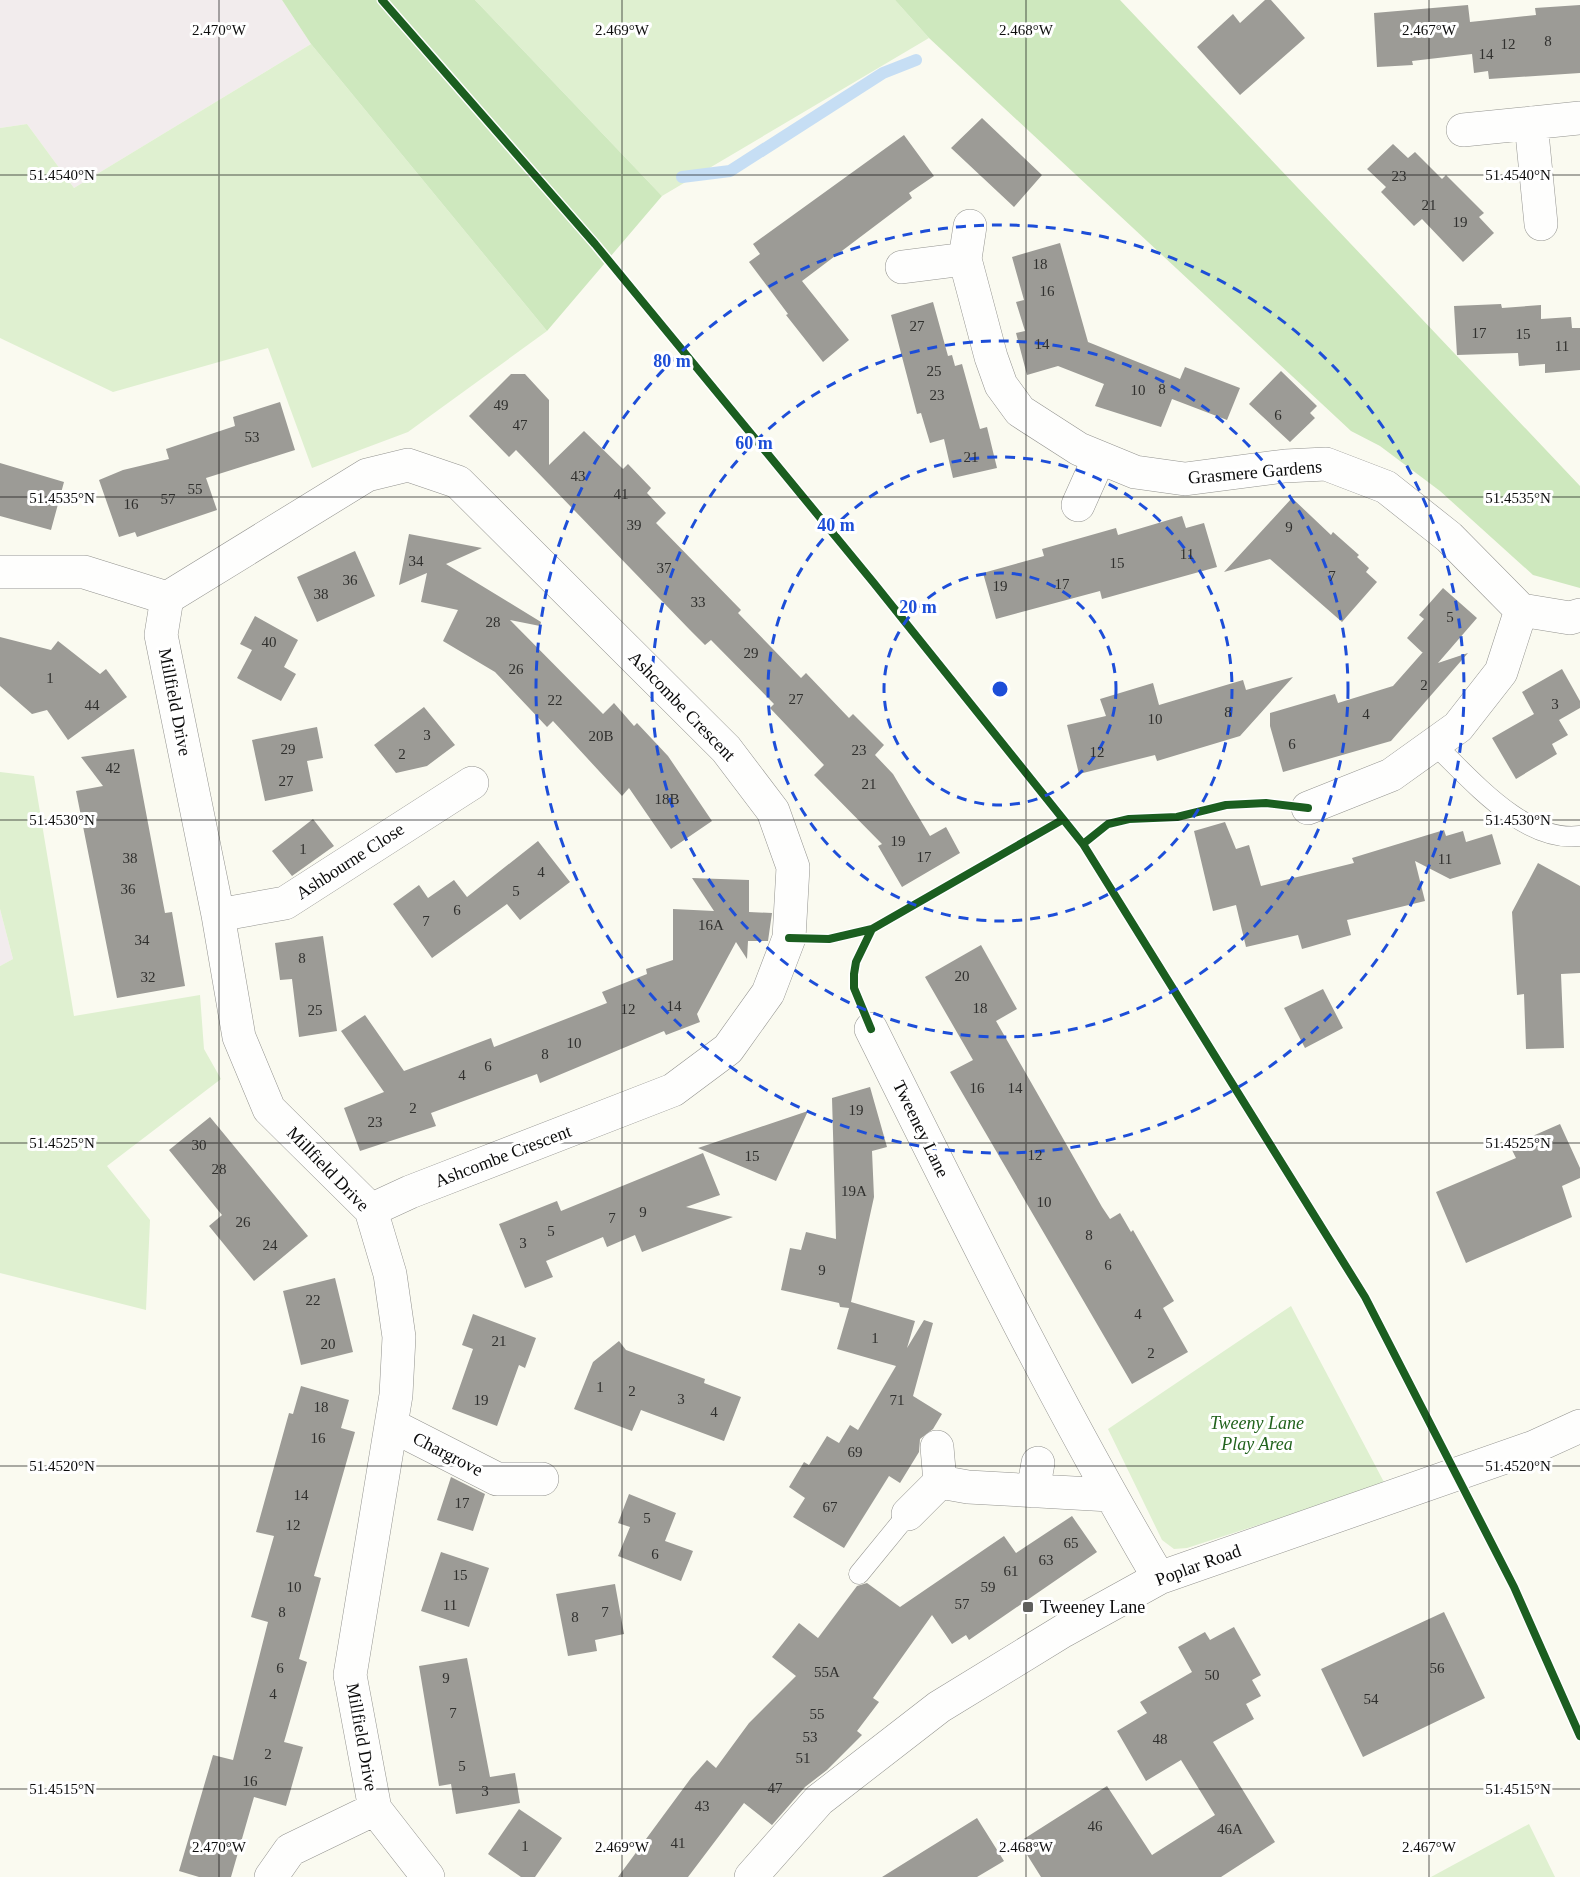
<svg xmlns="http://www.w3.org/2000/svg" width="1580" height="1877" font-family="Georgia,serif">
	<rect width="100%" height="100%" fill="#fafaf0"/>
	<path fill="#f2eced" d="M0,0H282L311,44L74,188L27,124L0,128Z
		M0,909L13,959L0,966Z"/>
	<path fill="#dff0d0" d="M475,0H895L929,38L662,196Z
		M311,44L547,331L408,432L312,468L268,348L113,392L0,338V128L27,124L74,188Z
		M0,772L34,776L74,1016L200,995L204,1049L221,1079L107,1166L150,1220L146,1310L0,1273V966L13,959L0,909Z
		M1291,1306L1385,1484L1187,1548L1174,1549L1162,1540L1108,1429Z
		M1529,1824L1555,1877H1431Z"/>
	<path fill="#cee8be" d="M282,0H475L662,196L547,331L311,44Z
		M895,0H1120L1580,486V588L1533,575L1440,491L1380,446L1351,431L929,38Z"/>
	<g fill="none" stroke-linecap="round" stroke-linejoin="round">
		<path stroke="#c6def4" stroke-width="12" d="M682,177L730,171L883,73L916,60"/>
	</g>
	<path fill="#9c9b96" d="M1265,0H1271L1305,38L1240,95L1197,47L1233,14L1240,23Z
		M1468,5L1470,22L1536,15L1535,8L1580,5V73L1489,79L1488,71L1474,73L1472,54L1412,61L1413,65L1377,67L1374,13Z
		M982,118L1042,175L1014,207L951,148Z
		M904,135L934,176L909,193L912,198L802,281L849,340L823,362L786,315L788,314L749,262L760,254L753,244Z
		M1393,144L1408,158L1415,152L1442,179L1446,175L1484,213L1479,217L1494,233L1463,262L1422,219L1414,226L1381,192L1386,187L1367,169Z
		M1060,243L1088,342L1180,379L1185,367L1240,388L1227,420L1172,399L1161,427L1095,406L1104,384L1058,366L1027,375L1016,333L1025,331L1016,302L1024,300L1012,257Z
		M933,302L948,356L952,355L955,366L962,364L980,429L987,427L997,468L953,478L944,439L930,443L921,413L917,414L891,315Z
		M1501,304L1502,308L1541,305V319L1571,317L1572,328H1580V370L1545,373V364L1519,366L1518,353L1457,355L1454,306Z
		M1281,371L1317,406L1310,413L1315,418L1290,442L1249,404Z
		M511,374H525L549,400V465L584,431L623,469L628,464L651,488L647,493L666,513L656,523L741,610L738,613L801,678L806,673L849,718L853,714L884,745L875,755L893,774L930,836L946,827L960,853L902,887L878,846L882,844L814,775L824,765L770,708L774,704L711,640L705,645L690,630L516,450L509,457L469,416Z
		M280,402L295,450L206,478L217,510L137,537L135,532L119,537L99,480L123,470L169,459L166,449L235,426L233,417Z
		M0,463L64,482L51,530L0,516Z
		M1292,498L1331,535L1333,532L1359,555L1357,557L1369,568L1366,572L1377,582L1342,622L1270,559L1224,572Z
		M1182,516L1186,528L1204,523L1217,567L1102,599L1100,591L996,619L983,573L1044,556L1042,549L1116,528L1118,535Z
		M409,534L482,548L446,564L541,622L540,626L510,620L603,714L614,703L634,726L637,723L668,756L712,821L671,849L629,788L622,796L553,721L547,727L495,672L443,641L458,610L421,602L427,573L399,585Z
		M355,551L375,596L317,622L297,577Z
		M1443,588L1477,618L1438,663L1468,653L1391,741L1283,772L1270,726V713L1335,694L1338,703L1393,686L1423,652L1425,655L1407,638L1424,619L1419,615Z
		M255,616L298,640L284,667L296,674L281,701L237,678L252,650L240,644Z
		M0,637L51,650L58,641L100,674L106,669L127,697L68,740L47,710L32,714L0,686Z
		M1562,669L1580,701V708L1559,720L1568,735L1552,744L1557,754L1516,779L1492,738L1534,714L1522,692Z
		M1293,677L1240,736L1157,761L1155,755L1079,774L1067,725L1106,716L1100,699L1153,683L1159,705L1243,680L1246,690Z
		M424,707L455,745L427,766L396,773L374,745Z
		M317,727L323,758L307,761L313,791L265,801L252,740Z
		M134,749L165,913L172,912L185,986L117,998L76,791L103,786L81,757Z
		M313,819L334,846L292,876L272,851Z
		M1225,822L1236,849L1249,845L1261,886L1354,863L1352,858L1444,830L1446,836L1463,831L1466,842L1492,834L1501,864L1450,879L1415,861L1425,901L1347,920L1351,935L1302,949L1298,935L1246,947L1236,905L1213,911L1194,831Z
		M538,841L570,882L520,920L507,904L432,958L393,904L419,885L428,898L454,880L467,897Z
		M1538,863L1580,886V973L1561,974L1564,1048L1526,1049L1524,994L1517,995L1512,912Z
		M692,878L749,880V912L772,913L768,941H748L747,959L736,942L697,1014L700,1022L666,1035L664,1031L540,1083L537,1074L431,1113L436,1126L360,1151L344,1108L384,1092L341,1031L365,1015L404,1071L491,1038L494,1047L607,1003L602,992L647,974L646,969L673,960V909L714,911Z
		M323,936L337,1031L299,1037L292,979L280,980L275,943Z
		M981,945L1017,1009L996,1021L1102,1207L1110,1219L1120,1213L1131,1232L1133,1230L1174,1301L1163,1308L1188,1352L1132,1384L950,1072L973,1060L925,977Z
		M1323,989L1343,1028L1305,1048L1284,1008Z
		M870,1087L887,1147L872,1151L874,1197L851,1302L915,1321L907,1348L924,1320L933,1323L913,1396L942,1414L933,1429L920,1439L919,1452L900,1483L889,1476L844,1548L793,1517L805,1498L789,1487L804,1462L809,1465L827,1436L839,1443L850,1425L858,1430L896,1366L837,1349L849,1308L840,1307L839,1303L781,1290L790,1248L801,1250L806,1232L836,1239L832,1098Z
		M808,1111L776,1181L698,1148Z
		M210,1117L308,1236L254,1281L209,1226L222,1215L169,1150Z
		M1560,1124L1580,1168V1178L1562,1186L1572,1217L1466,1263L1436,1192L1516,1158L1510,1146Z
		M703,1153L720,1195L686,1207L733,1217L642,1252L635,1235L607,1247L603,1237L546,1261L553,1277L525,1288L499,1224L557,1201L561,1211Z
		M335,1278L353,1352L301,1365L283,1291Z
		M473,1314L536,1338L525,1368L519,1365L497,1426L452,1409L473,1349L462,1345Z
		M619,1341L626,1350L705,1379L704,1383L741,1397L724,1441L641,1410L632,1431L574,1409L593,1362Z
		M301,1386L349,1400L341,1428L355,1432L314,1576L321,1578L299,1659L307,1662L284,1742L303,1747L286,1806L254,1797L231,1877H199L179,1871L213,1755L233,1760L268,1622L251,1617L274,1536L256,1532L289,1413L293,1414Z
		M451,1477L485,1494L473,1531L437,1520Z
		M629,1494L676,1513L665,1541L693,1551L681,1581L618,1556L630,1527L618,1523Z
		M1072,1516L1097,1552L969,1640L966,1635L952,1644L932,1615L873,1698L879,1702L857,1731L862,1735L827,1770L805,1787L772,1825L744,1803L688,1877H618L691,1778L707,1760L716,1768L749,1723L796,1676L772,1657L799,1623L818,1638L857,1586L867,1583L900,1607L1004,1536L1016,1553Z
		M441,1552L489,1568L469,1627L421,1611Z
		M615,1584L624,1634L595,1640L597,1651L568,1656L556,1594Z
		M1444,1612L1485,1698L1363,1757L1321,1669Z
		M1234,1627L1261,1675L1252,1680L1261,1696L1246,1704L1254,1719L1213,1742L1275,1842L1221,1877H1041L1019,1842L1107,1786L1152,1855L1215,1815L1181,1760L1146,1781L1117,1731L1147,1713L1140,1702L1192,1672L1178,1647L1205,1632L1210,1640Z
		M467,1658L490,1777L515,1773L520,1803L456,1814L451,1784L439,1786L419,1666Z
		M519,1809L562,1838L535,1877H521L488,1854Z
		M977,1818L1004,1861L977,1877H882Z"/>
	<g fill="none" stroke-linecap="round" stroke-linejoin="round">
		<defs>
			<path id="lane" d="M1434,744C1472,780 1524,843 1580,836
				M859,1574L908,1514"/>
			<path id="street" d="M1531,123L1541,224
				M1463,130L1580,118
				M970,226L965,259L991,357L1001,385L1020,411L1079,449L1135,472L1185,479L1285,466L1326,464L1386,487L1449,537L1521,610L1570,618L1580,615
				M902,267L965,259
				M1078,505L1099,458
				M0,572H84L167,598
				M167,598L367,475L408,465L458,482L726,749L773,811L793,867L789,938L768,993L728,1049L673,1090L410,1192L371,1210
				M167,598L161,635L218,915L239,1037L269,1109L371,1210L390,1274L399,1337L396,1395L350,1675L375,1809L428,1877
				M1308,808L1391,775L1458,727L1501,672L1521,610
				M218,915L285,903L472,783
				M871,1029C963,1214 1054,1400 1159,1578
				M391,1425L497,1479H542
				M940,1482L968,1487L1110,1495
				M1033,1491L1038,1463
				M908,1514L940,1482L937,1447
				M271,1877L290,1850L375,1809
				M751,1877L819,1800L939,1707L1063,1631L1159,1578L1534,1447L1580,1426"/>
		</defs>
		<use href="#lane" stroke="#93938f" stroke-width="21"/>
		<use href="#street" stroke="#93938f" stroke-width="34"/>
		<use href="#lane" stroke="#fefefd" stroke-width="20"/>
		<use href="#street" stroke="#fefefd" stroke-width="33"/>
		<defs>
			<path id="cycleway" d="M382,0L595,244L873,582L1083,844L1365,1297L1514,1587L1580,1736
				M1083,844L1108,824L1129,819L1177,817L1226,805L1266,803L1308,808
				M789,938L829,939L872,929
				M871,1029L854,988V974L856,962L872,929L1062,820"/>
		</defs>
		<use href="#cycleway" stroke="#fff" stroke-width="11"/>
		<use href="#cycleway" stroke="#1b5e20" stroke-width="8"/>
	</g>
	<path fill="none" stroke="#0c0c0c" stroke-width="1.5" stroke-opacity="0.45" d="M219,0V1877M622,0V1877M1026,0V1877M1429,0V1877M0,175H1580M0,497H1580M0,820H1580M0,1143H1580M0,1466H1580M0,1789H1580"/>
	<g fill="none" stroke="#1d4ed8" stroke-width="3" stroke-dasharray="10 8">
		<circle cx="1000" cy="689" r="116"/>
		<circle cx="1000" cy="689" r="232"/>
		<circle cx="1000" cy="689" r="348"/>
		<circle cx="1000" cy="689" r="464"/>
	</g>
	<rect fill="#5f5f5c" stroke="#fff" stroke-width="2" x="1022" y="1601" width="12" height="12" rx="3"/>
	<g text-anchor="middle" stroke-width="6" stroke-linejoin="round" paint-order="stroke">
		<g font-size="15" fill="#30302e">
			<text x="1548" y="46">8</text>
			<text x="1508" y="49">12</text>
			<text x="1486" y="59">14</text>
			<text x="1399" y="181">23</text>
			<text x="1429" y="210">21</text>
			<text x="1460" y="227">19</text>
			<text x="1040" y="269">18</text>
			<text x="1047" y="296">16</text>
			<text x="917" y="331">27</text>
			<text x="1479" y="338">17</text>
			<text x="1523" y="339">15</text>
			<text x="1042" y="349">14</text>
			<text x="1562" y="351">11</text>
			<text x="934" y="376">25</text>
			<text x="1162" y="394">8</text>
			<text x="1138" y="395">10</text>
			<text x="937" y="400">23</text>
			<text x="501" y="410">49</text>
			<text x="1278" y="420">6</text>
			<text x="520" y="430">47</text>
			<text x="252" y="442">53</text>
			<text x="971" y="462">21</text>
			<text x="578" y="481">43</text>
			<text x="195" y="494">55</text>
			<text x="621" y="499">41</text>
			<text x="168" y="504">57</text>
			<text x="131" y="509">16</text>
			<text x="634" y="530">39</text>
			<text x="1289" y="532">9</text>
			<text x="1187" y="559">11</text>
			<text x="416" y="566">34</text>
			<text x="1117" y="568">15</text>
			<text x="664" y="573">37</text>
			<text x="1332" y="581">7</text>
			<text x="350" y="585">36</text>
			<text x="1062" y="589">17</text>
			<text x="1000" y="591">19</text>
			<text x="321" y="599">38</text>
			<text x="698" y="607">33</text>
			<text x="1450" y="622">5</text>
			<text x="493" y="627">28</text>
			<text x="269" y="647">40</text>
			<text x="751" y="658">29</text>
			<text x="516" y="674">26</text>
			<text x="50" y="683">1</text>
			<text x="1424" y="690">2</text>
			<text x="796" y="704">27</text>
			<text x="555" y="705">22</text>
			<text x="1555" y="709">3</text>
			<text x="92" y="710">44</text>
			<text x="1228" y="717">8</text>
			<text x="1366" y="719">4</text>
			<text x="1155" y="724">10</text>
			<text x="427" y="740">3</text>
			<text x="601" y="741">20B</text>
			<text x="1292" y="749">6</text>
			<text x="288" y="754">29</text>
			<text x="859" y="755">23</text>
			<text x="1097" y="757">12</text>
			<text x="402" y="759">2</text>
			<text x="113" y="773">42</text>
			<text x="286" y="786">27</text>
			<text x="869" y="789">21</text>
			<text x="667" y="804">18B</text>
			<text x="898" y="846">19</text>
			<text x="303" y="854">1</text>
			<text x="924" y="862">17</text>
			<text x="130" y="863">38</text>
			<text x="1445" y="864">11</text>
			<text x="541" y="877">4</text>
			<text x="128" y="894">36</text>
			<text x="516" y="896">5</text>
			<text x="457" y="915">6</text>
			<text x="426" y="926">7</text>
			<text x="711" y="930">16A</text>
			<text x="142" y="945">34</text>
			<text x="302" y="963">8</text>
			<text x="962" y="981">20</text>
			<text x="148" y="982">32</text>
			<text x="674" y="1011">14</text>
			<text x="980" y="1013">18</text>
			<text x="628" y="1014">12</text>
			<text x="315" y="1015">25</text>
			<text x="574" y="1048">10</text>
			<text x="545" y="1059">8</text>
			<text x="488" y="1071">6</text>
			<text x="462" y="1080">4</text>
			<text x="977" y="1093">16</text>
			<text x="1015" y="1093">14</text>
			<text x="413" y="1113">2</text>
			<text x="856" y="1115">19</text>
			<text x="375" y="1127">23</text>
			<text x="199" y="1150">30</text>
			<text x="1035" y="1160">12</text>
			<text x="752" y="1161">15</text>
			<text x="219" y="1174">28</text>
			<text x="854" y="1196">19A</text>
			<text x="1044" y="1207">10</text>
			<text x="643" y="1217">9</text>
			<text x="612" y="1223">7</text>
			<text x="243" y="1227">26</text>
			<text x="551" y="1236">5</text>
			<text x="1089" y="1240">8</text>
			<text x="523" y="1248">3</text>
			<text x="270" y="1250">24</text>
			<text x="1108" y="1270">6</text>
			<text x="822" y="1275">9</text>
			<text x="313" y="1305">22</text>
			<text x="1138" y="1319">4</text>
			<text x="875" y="1343">1</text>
			<text x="499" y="1346">21</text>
			<text x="328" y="1349">20</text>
			<text x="1151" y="1358">2</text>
			<text x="600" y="1392">1</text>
			<text x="632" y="1396">2</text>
			<text x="681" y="1404">3</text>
			<text x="481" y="1405">19</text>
			<text x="897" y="1405">71</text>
			<text x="321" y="1412">18</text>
			<text x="714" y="1417">4</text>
			<text x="318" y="1443">16</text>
			<text x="855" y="1457">69</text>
			<text x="301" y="1500">14</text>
			<text x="462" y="1508">17</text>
			<text x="830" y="1512">67</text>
			<text x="647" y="1523">5</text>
			<text x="293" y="1530">12</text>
			<text x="1071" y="1548">65</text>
			<text x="655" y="1559">6</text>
			<text x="1046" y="1565">63</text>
			<text x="1011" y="1576">61</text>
			<text x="460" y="1580">15</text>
			<text x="294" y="1592">10</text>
			<text x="988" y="1592">59</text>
			<text x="962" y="1609">57</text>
			<text x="450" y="1610">11</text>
			<text x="282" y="1617">8</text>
			<text x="605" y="1617">7</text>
			<text x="575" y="1622">8</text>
			<text x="280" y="1673">6</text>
			<text x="1437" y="1673">56</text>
			<text x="827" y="1677">55A</text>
			<text x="1212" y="1680">50</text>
			<text x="446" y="1683">9</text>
			<text x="273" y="1699">4</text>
			<text x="1371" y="1704">54</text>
			<text x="453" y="1718">7</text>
			<text x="817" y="1719">55</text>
			<text x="810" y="1742">53</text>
			<text x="1160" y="1744">48</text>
			<text x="268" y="1759">2</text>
			<text x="803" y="1763">51</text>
			<text x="462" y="1771">5</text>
			<text x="250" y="1786">16</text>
			<text x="775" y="1793">47</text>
			<text x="485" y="1796">3</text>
			<text x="702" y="1811">43</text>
			<text x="1095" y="1831">46</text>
			<text x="1230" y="1834">46A</text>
			<text x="678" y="1848">41</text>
			<text x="525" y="1851">1</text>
		</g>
		<g font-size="18" fill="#0c0c0c" stroke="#fff">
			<text transform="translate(1255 472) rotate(-5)" y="6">Grasmere Gardens</text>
			<text transform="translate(175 702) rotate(79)" y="6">Millfield Drive</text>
			<text transform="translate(682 706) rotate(46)" y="6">Ashcombe Crescent</text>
			<text transform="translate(350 861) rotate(-33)" y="6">Ashbourne Close</text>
			<text transform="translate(921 1129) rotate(64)" y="6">Tweeney Lane</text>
			<text transform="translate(503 1156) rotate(-21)" y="6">Ashcombe Crescent</text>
			<text transform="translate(328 1169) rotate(46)" y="6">Millfield Drive</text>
			<text transform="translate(448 1454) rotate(27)" y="6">Chargrove</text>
			<text transform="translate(1198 1565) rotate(-20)" y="6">Poplar Road</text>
			<text transform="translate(362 1737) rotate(80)" y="6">Millfield Drive</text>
		</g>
		<g font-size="18" font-style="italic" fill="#22631d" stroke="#fff">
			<text x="1257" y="1429">Tweeny Lane<tspan x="1257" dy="21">Play Area</tspan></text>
		</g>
		<g font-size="18" fill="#0c0c0c" stroke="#fff" text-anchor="start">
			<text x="1040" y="1613">Tweeney Lane</text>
		</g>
	</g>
	<g font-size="15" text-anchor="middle" fill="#0c0c0c" stroke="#fff" stroke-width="6" stroke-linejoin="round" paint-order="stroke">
		<text x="219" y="35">2.470°W</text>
		<text x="622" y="35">2.469°W</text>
		<text x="1026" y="35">2.468°W</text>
		<text x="1429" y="35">2.467°W</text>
		<text x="62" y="180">51.4540°N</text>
		<text x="1518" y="180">51.4540°N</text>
		<text x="62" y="503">51.4535°N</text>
		<text x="1518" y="503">51.4535°N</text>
		<text x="62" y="825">51.4530°N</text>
		<text x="1518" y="825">51.4530°N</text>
		<text x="62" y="1148">51.4525°N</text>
		<text x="1518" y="1148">51.4525°N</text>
		<text x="62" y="1471">51.4520°N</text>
		<text x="1518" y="1471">51.4520°N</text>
		<text x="62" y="1794">51.4515°N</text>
		<text x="1518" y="1794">51.4515°N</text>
		<text x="219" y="1852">2.470°W</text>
		<text x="622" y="1852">2.469°W</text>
		<text x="1026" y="1852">2.468°W</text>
		<text x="1429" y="1852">2.467°W</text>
	</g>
	<circle cx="1000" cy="689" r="9" fill="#1d4ed8" stroke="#fff" stroke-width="3"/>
	<g font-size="18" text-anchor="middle" font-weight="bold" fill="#1d4ed8" stroke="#fff" stroke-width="6" stroke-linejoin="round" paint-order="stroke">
		<text x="672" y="367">80 m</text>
		<text x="754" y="449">60 m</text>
		<text x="836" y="531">40 m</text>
		<text x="918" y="613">20 m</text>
	</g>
</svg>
